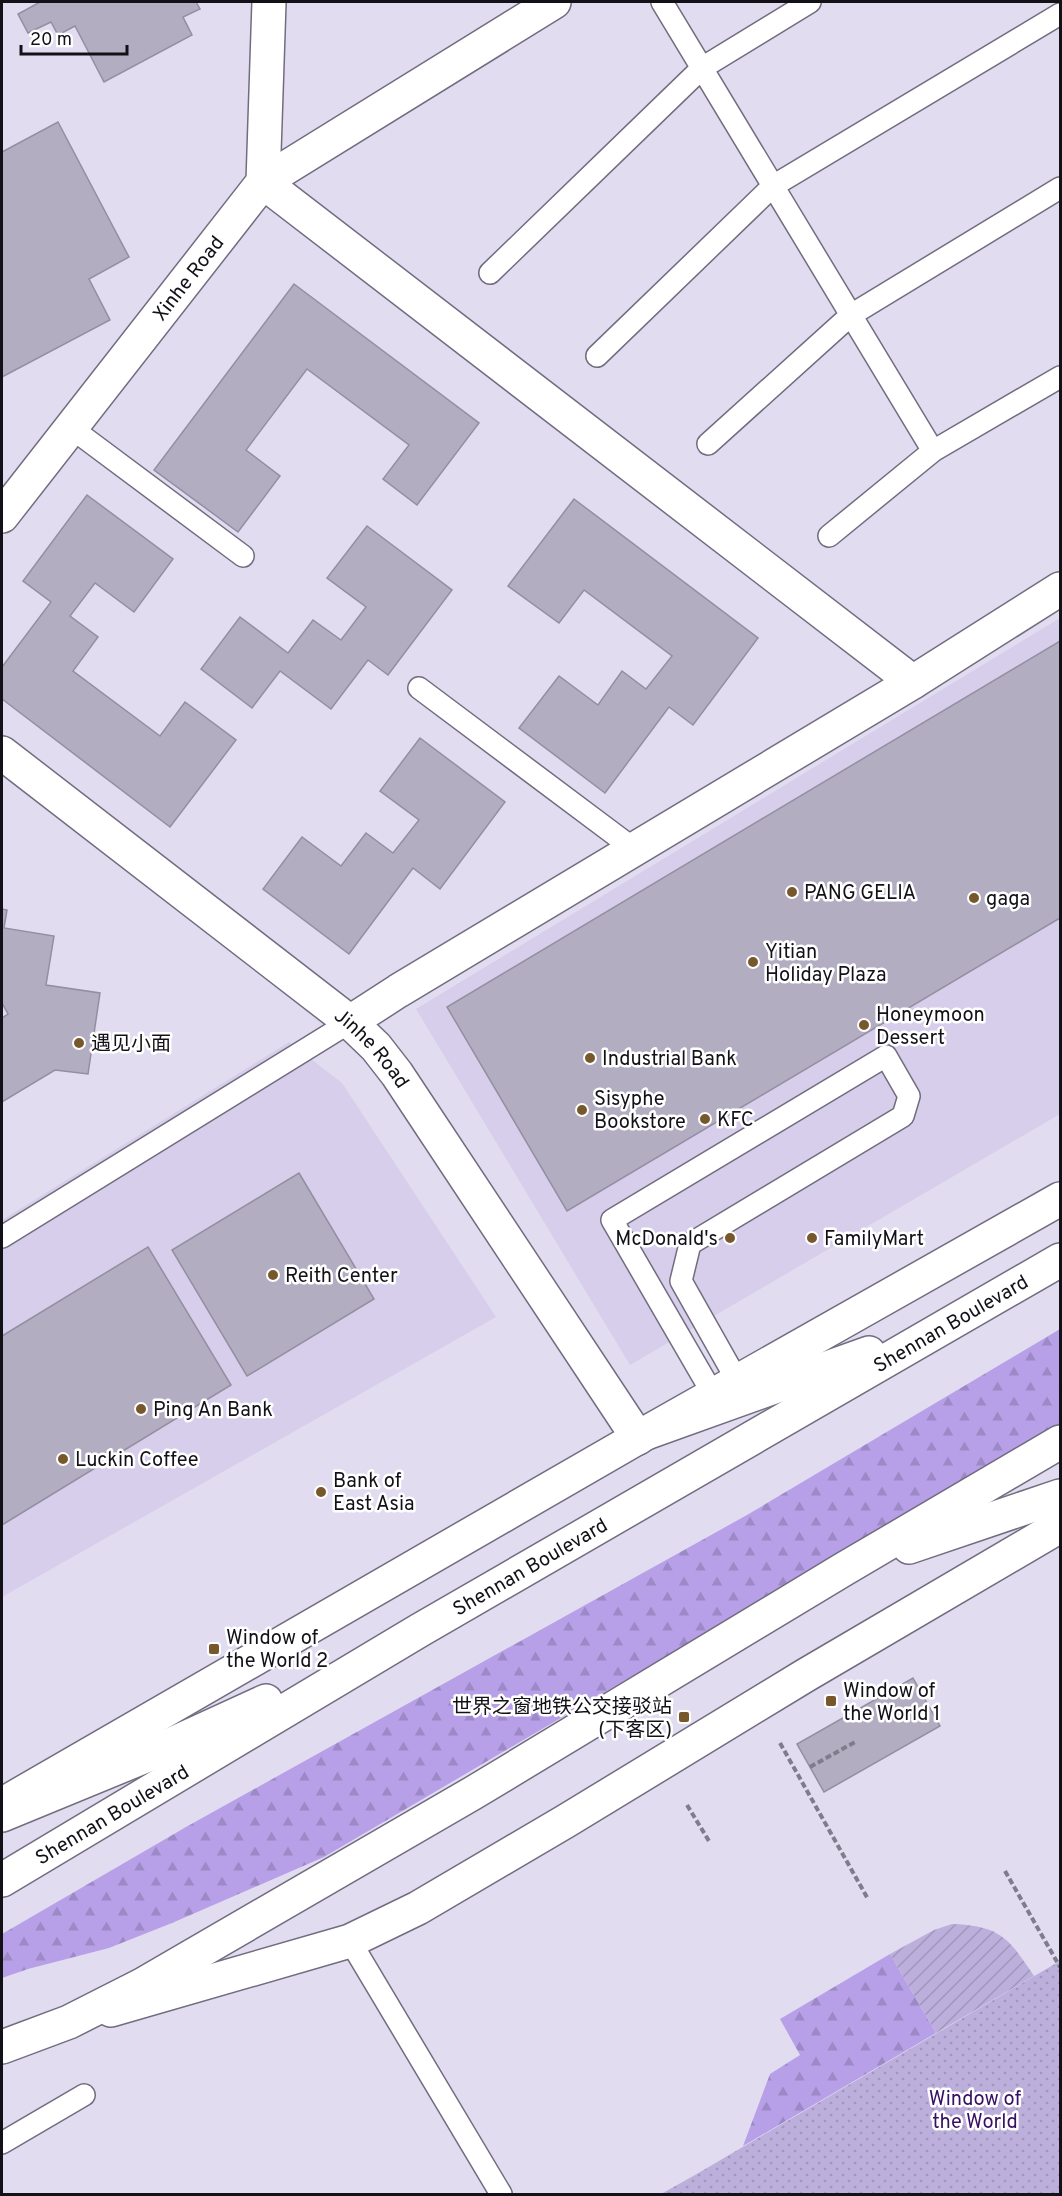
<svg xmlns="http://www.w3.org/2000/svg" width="1062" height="2196" font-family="Overpass,'Noto Sans SC',sans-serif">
	<defs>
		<pattern id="forest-firs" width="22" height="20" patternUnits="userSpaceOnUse" patternTransform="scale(1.5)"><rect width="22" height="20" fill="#b7a0e8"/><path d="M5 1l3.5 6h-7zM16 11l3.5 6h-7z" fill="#9c89c6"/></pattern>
		<pattern id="park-dots" width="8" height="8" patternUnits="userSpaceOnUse" patternTransform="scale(1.5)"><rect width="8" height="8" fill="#bcafdb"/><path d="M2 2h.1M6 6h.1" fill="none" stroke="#a196bb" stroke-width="1.8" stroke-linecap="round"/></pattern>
		<pattern id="garden-furrows" width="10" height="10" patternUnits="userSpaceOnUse" patternTransform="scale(1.5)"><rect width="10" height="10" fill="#bcafdb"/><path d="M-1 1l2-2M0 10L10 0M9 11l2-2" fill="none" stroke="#a196bb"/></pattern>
	</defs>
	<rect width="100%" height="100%" fill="#e2dcf1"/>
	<path fill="#d6ceea" d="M1060,618V1114L630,1365L416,1009Z
		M289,1042L342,1083L496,1317L2,1597V1220Z"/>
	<path fill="url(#forest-firs)" d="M1060,1329V1425L324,1857L172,1923L109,1948L28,1969L2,1978V1934L186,1827L747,1515Z
		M890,1954L936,2033L743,2146L770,2074L800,2055L780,2019Z"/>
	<path fill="url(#park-dots)" d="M1060,1961V2194H661L695,2175Z"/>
	<path fill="url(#garden-furrows)" d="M952,1924C1000,1926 1008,1937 1034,1976L936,2033L890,1954L934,1930Z"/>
	<path fill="#b2adc1" stroke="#938ea1" stroke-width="1.5" d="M40,2H196L200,9L183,17L192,35L104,82L75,26L58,35L51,22L28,33L18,14Z
		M58,122L129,257L89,279L110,320L2,377V152Z
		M294,284L479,423L417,505L383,479L409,445L307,369L246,450L280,476L238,532L154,470Z
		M87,495L173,559L134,612L95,583L70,616L98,637L73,671L160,736L185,702L236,740L170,827L2,699V667L51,602L23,581Z
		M574,499L758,638L693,725L669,707L605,793L519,728L559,676L598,705L622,671L646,689L672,656L584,590L559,623L508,586Z
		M367,526L452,590L388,675L368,660L331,709L280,671L252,708L201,669L240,617L288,653L313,620L341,640L366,607L327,578Z
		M1060,641V918L567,1211L447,1007Z
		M420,738L505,802L440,889L413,868L349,954L263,889L302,837L341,866L366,833L393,853L419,820L380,791Z
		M2,909L7,910L4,928L54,936L46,985L100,993L88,1074L55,1070L2,1102V1018L8,1014L2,1003Z
		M299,1173L374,1299L247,1376L172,1250Z
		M148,1247L231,1385L2,1525V1336Z
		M913,1678L940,1726L824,1792L797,1744Z"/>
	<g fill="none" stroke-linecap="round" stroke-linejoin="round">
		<defs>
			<path id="service" d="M662,2L933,451
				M490,273L702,68L810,2
				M597,356L773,186L1060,14
				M70,427L243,556
				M708,444L851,315L1060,188
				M829,536L933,451L1060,377
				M419,688L634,849
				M2,1237L350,1022
				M714,1396L612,1220L886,1056L909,1096L903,1116L690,1244L681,1281L738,1382
				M350,1941L501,2194
				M2,2143L84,2095"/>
			<g id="minor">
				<path d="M554,2L263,182L913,682"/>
				<path id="s1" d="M2,516L263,182L269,2"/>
				<path id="s2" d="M2,753L350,1022L376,1047L397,1074L638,1438"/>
				<path d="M350,1022L398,991L913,682L1060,589"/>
			</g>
			<path id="secondary" d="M10,1800L646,1433L1060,1199
				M111,2010L350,1941L418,1908L566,1821L806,1675L1060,1526"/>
			<g id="primary">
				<path d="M646,1433L869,1353"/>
				<path d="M909,1547L1060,1496"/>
				<path d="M2,1815L148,1755L266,1701"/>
				<path id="s3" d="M2,1880L420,1630L1060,1260"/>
				<path d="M2,2047L69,2022L142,1985L473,1793L844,1569L1060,1442"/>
			</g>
		</defs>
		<use href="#service" stroke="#726c7f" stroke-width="24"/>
		<use href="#minor" stroke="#726c7f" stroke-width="36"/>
		<use href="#secondary" stroke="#726c7f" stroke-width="36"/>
		<use href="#primary" stroke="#726c7f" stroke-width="36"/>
		<path stroke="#807c8b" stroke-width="4" stroke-dasharray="6 3" stroke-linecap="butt" d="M780,1743L868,1899
			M810,1767L855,1742
			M687,1805L709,1841
			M1005,1871L1060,1967"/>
		<use href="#service" stroke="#fff" stroke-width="21"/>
		<use href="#minor" stroke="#fff" stroke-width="33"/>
		<use href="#secondary" stroke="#fff" stroke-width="33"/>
		<use href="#primary" stroke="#fff" stroke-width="33"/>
	</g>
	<g fill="#77582d" stroke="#fff" stroke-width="2">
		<circle cx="792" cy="892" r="6"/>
		<circle cx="974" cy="898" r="6"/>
		<circle cx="753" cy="962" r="6"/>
		<circle cx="864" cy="1025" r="6"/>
		<circle cx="79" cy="1043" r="6"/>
		<circle cx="590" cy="1058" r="6"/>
		<circle cx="582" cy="1110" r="6"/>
		<circle cx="705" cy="1119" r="6"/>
		<circle cx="730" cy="1238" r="6"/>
		<circle cx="812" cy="1238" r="6"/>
		<circle cx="273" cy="1275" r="6"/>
		<circle cx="141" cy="1409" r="6"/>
		<circle cx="63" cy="1459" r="6"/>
		<circle cx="321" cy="1492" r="6"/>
		<rect x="208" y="1643" width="12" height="12" rx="3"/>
		<rect x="825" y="1695" width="12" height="12" rx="3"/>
		<rect x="678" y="1711" width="12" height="12" rx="3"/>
	</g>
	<g text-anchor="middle" stroke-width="5" stroke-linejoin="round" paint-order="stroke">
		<g font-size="20" fill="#131118" stroke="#fff">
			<text dy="7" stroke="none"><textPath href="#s1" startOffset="302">Xinhe Road</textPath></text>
			<text dy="7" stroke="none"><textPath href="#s2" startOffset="474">Jinhe Road</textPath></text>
			<text dy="7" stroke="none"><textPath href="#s3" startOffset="1100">Shennan Boulevard</textPath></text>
			<text dy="7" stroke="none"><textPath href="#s3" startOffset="614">Shennan Boulevard</textPath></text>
			<text dy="7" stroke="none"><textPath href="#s3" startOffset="128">Shennan Boulevard</textPath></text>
		</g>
		<g font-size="20" fill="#131118" stroke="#fff" text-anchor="start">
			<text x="804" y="899">PANG GELIA</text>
			<text x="986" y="905">gaga</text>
			<text x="765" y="958">Yitian<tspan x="765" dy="23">Holiday Plaza</tspan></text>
			<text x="876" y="1021">Honeymoon<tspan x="876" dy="23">Dessert</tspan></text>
			<text x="91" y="1050">遇见小面</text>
			<text x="602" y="1065">Industrial Bank</text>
			<text x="594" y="1105">Sisyphe<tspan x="594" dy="23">Bookstore</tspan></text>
			<text x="717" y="1126">KFC</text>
			<text x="718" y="1245" text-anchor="end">McDonald's</text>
			<text x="824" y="1245">FamilyMart</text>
			<text x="285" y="1282">Reith Center</text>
			<text x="153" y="1416">Ping An Bank</text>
			<text x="75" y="1466">Luckin Coffee</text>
			<text x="333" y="1487">Bank of<tspan x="333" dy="23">East Asia</tspan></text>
			<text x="226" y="1644">Window of<tspan x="226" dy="23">the World 2</tspan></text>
			<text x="843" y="1697">Window of<tspan x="843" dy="23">the World 1</tspan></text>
			<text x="672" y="1713" text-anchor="end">世界之窗地铁公交接驳站<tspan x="672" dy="23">(下客区)</tspan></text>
		</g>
		<g font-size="20" fill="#370f63" stroke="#fff">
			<text x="975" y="2105">Window of<tspan x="975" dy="23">the World</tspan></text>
		</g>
	</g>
	<rect width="1062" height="2196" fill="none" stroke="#131118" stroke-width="6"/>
	<path d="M21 45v9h106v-9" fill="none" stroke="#131118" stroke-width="3"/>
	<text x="30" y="45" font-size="18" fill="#131118" stroke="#ffffff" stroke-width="4.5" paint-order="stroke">20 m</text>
</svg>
